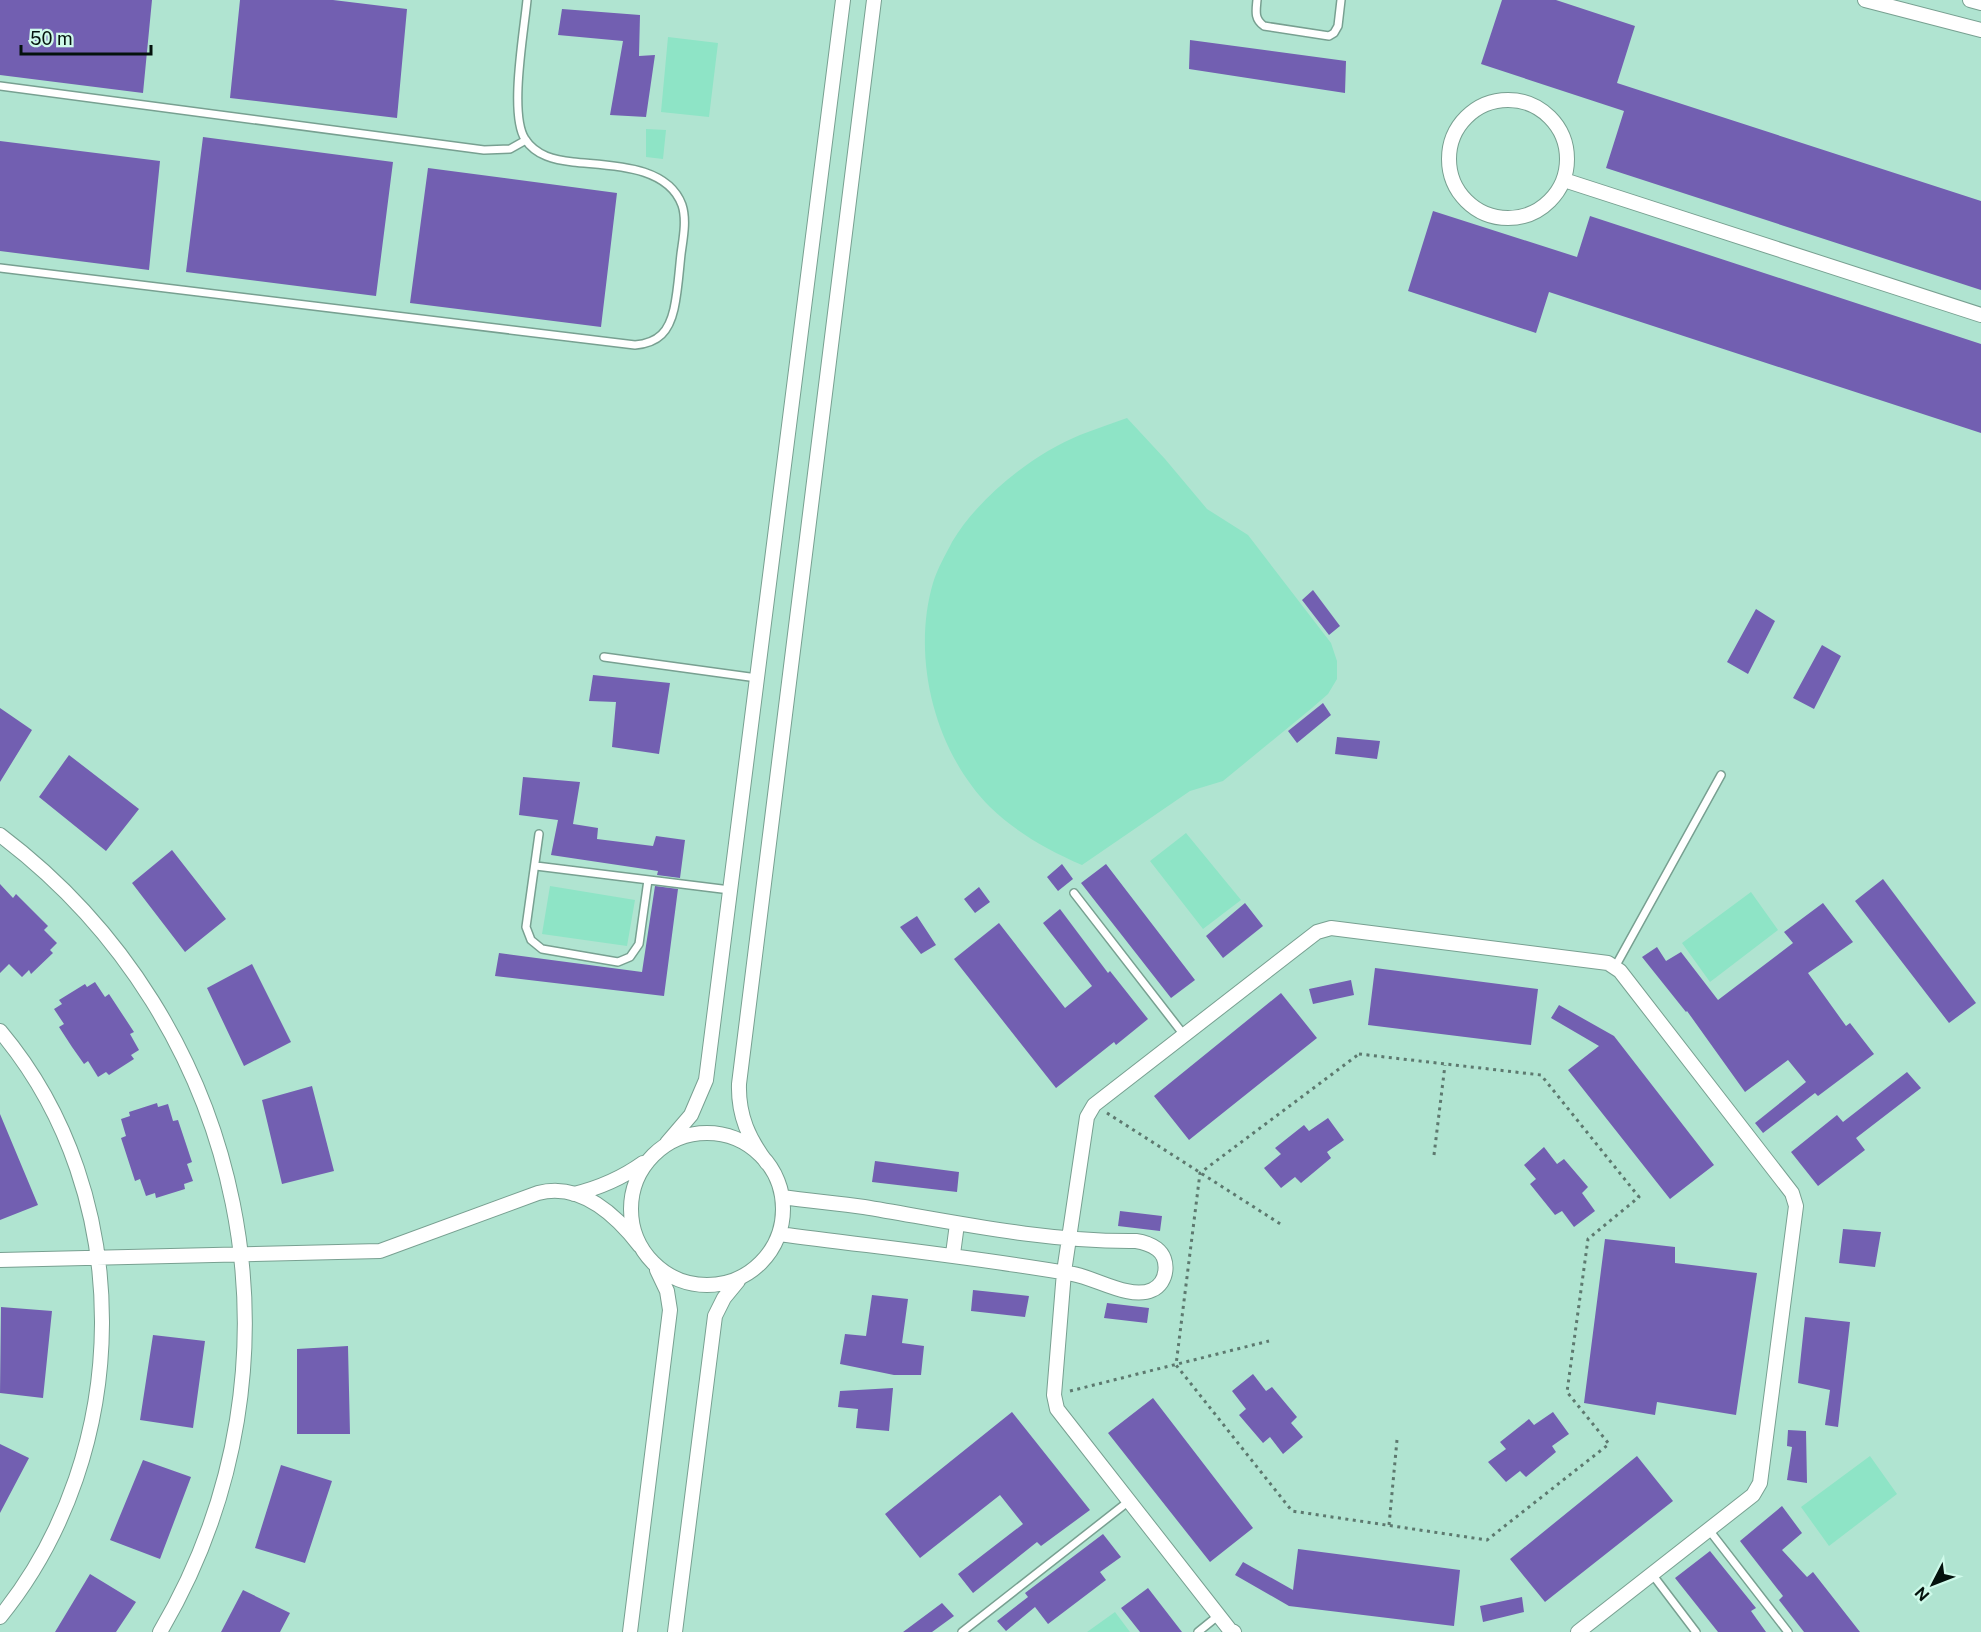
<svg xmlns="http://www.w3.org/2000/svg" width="1981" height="1632" font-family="'Public Sans',sans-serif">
	<rect width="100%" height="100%" fill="#c2eddd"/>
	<path fill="#b0e4d1" d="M0,0H1981V1632H0Z"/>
	<path fill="#8ee4c6" d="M668,37L718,43L709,117L661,112Z
		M646,129L666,130L663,159L646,157Z
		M1127,418L1165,459L1207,509L1248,535L1331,643L1337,661V679L1328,694L1312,708L1223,781L1190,791L1082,865C1048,850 1017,833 990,807C935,752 911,658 933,583C937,569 946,554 952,542C978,498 1033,454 1080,435C1095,429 1111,424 1127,418Z
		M1186,833L1241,900L1203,929L1150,861Z
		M550,886L635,900L627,946L542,934Z
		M1751,892L1778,930L1710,982L1682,943Z
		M1870,1456L1897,1494L1829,1546L1801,1507Z
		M1115,1612L1130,1632H1087Z"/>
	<path fill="#725fb1" d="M0,0H152L143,93L0,75Z
		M240,0H333L407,9L397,118L230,98Z
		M1502,0H1556L1635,26L1617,83L1981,201V290L1606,168L1624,111L1481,64Z
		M562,9L640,15L639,56L655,55L646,117L610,115L623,41L558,35Z
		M1190,40L1346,61L1345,93L1189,69Z
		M203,137L393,162L376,296L186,272Z
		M0,141L160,161L149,270L0,251Z
		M428,168L617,193L601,327L410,303Z
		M1433,211L1577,257L1590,216L1981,344V433L1549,292L1536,333L1408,291Z
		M1313,590L1340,626L1329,635L1302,600Z
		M1756,609L1775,621L1748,674L1727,662Z
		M1822,645L1841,656L1814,709L1793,698Z
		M593,675L670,683L659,754L612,747L616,702L589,701Z
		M1323,703L1331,715L1297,743L1288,731Z
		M0,708L32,730L0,782Z
		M1337,737L1380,741L1377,759L1335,754Z
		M69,755L139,809L106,851L39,797Z
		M523,777L580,782L573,824L598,828L597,839L653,846L656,836L685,840L680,878L657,875L658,871L551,855L558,820L519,815Z
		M172,850L226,919L185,952L132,883Z
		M1062,864L1073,879L1058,891L1047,877Z
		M1106,864L1195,980L1171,998L1081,883Z
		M1883,879L1976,1003L1949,1023L1855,901Z
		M0,884L13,898L16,894L48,926L44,930L57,943L50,950L53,953L31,974L29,970L22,977L9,964L0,973Z
		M655,886L678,889L664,996L495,976L499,953L642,972Z
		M979,887L990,902L975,913L964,899Z
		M1245,903L1263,926L1223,958L1206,936Z
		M1823,903L1853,942L1808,973L1846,1026L1850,1023L1874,1054L1818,1096L1815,1093L1763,1133L1755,1123L1806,1082L1788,1060L1745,1092L1687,1011L1686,1012L1642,957L1657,947L1666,961L1681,952L1718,1000L1793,943L1784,932Z
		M1060,909L1108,973L1110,971L1148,1019L1116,1045L1114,1042L1056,1088L954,959L999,923L1065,1008L1092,986L1043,923Z
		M917,916L936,945L921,954L900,927Z
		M252,964L291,1042L244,1066L207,988Z
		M1375,968L1538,989L1531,1045L1368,1025Z
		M1351,980L1354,995L1313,1004L1309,989Z
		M95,982L105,997L109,994L134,1032L130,1034L139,1050L131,1055L134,1059L109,1075L106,1072L98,1077L88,1061L84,1064L72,1047L59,1027L64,1024L54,1009L62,1004L59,1000L85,984L87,987Z
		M1281,993L1317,1038L1189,1140L1154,1096Z
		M1559,1005L1614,1036L1714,1165L1670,1199L1568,1070L1599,1046L1551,1018Z
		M1907,1072L1921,1088L1856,1138L1865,1150L1818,1186L1791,1152L1837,1115L1843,1122Z
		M312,1086L334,1171L282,1184L262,1100Z
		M157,1103L158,1107L168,1104L173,1121L178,1120L192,1162L187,1164L193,1181L184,1184L185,1189L156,1198L155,1193L146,1196L140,1179L135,1181L121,1138L126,1136L121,1119L130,1116L129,1112Z
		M0,1114L38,1205L0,1220Z
		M1328,1118L1344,1140L1327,1152L1331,1158L1301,1183L1295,1177L1281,1188L1264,1168L1281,1154L1275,1148L1304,1125L1309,1131Z
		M1544,1147L1557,1164L1564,1159L1588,1187L1582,1193L1595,1211L1574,1227L1562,1211L1555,1215L1530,1184L1536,1179L1524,1165Z
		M875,1161L959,1172L957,1192L872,1182Z
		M1120,1211L1162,1216L1160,1231L1118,1226Z
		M1843,1229L1881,1232L1875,1267L1839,1263Z
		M1605,1239L1675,1247V1263L1757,1273L1736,1415L1657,1402L1655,1415L1584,1403Z
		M973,1290L1029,1296L1025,1317L971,1311Z
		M872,1295L908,1299L902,1343L924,1346L921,1375H894L840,1364L845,1334L866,1336Z
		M1107,1303L1149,1308L1147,1323L1104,1318Z
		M1,1307L52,1311L43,1398L0,1393Z
		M1805,1317L1850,1322L1838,1427L1825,1425L1830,1390L1798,1383Z
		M153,1335L205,1341L193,1428L140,1420Z
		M348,1346L350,1434H297V1349Z
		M1253,1374L1266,1391L1272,1387L1297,1417L1291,1423L1303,1437L1283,1454L1270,1437L1263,1443L1239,1415L1246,1409L1232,1391Z
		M893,1388L889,1431L856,1428L858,1409L838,1407L840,1391Z
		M1153,1398L1253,1528L1210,1562L1108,1433Z
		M1012,1412L1090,1510L1041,1546L1037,1542L973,1593L958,1574L1023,1524L1000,1495L920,1558L885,1514Z
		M1553,1412L1569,1434L1552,1446L1556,1452L1526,1477L1520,1471L1506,1482L1488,1462L1506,1449L1500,1442L1529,1419L1534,1425Z
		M1788,1430L1806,1431L1807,1483L1787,1480L1792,1447L1787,1446Z
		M0,1444L29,1458L0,1513Z
		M1637,1456L1673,1501L1545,1602L1510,1559Z
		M143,1460L191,1477L160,1559L110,1540Z
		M281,1465L332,1481L305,1563L255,1548Z
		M1782,1506L1802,1533L1782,1550L1807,1577L1813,1572L1860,1632H1804L1779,1600L1783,1596L1740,1541Z
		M1103,1534L1121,1557L1100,1572L1106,1580L1048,1624L1035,1607L1006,1631L997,1621L1028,1597L1025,1593Z
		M1298,1549L1460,1570L1454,1626L1289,1606L1235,1575L1243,1562L1293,1590Z
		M1710,1551L1756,1608L1751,1611L1766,1632H1718L1675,1578Z
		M90,1574L136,1602L116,1632H55Z
		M1148,1588L1182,1632H1140L1121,1608Z
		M243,1590L290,1613L280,1632H221Z
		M1522,1597L1524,1612L1483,1622L1480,1606Z
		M942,1603L954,1616L932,1632H903Z"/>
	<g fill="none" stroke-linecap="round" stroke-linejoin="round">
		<defs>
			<path id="service" d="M1257,0C1256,11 1254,19 1264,26L1329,36L1334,33L1338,26L1341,0
				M0,86L484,150L510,149L526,140
				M0,268L635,345C659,343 669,331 674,309C678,291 679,272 681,254C683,239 687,220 682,205C667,164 608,166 573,162C555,160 536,156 525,139C509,114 524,32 527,0
				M604,657L757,678
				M539,834L526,927L531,940L542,949L618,962L630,957L639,944L648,880
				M536,866L730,890
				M1074,893L1184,1035
				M1615,967L1721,775
				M1709,1530L1788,1632
				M1652,1574L1696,1632
				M962,1632L1129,1501
				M1198,1632L1219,1615"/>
			<path id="minor" d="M1865,0L1981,30
				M1970,0L1981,3
				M1449 159a59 59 0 1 1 118 0a59 59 0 1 1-118 0Z
				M1564,180L1981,315
				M0,835C248,1022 319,1363 160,1632
				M0,1031C138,1195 134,1452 0,1617
				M631 1209a76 76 0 1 1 152 0a76 76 0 1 1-152 0Z
				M667,1143L691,1115L706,1080L843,0
				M767,1163C749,1139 738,1116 739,1084L874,0
				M574,1194C599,1188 622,1178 643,1163
				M779,1234C877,1247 975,1257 1073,1274C1096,1278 1130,1300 1152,1290C1168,1283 1170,1259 1157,1249C1150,1244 1143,1242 1136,1241C1044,1242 954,1222 864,1207C837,1203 809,1201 782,1197
				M953,1254L957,1224
				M0,1260L380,1251L538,1193C580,1182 616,1215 640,1246
				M630,1632L670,1310L667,1291L657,1270
				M675,1632L715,1316L724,1298L738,1281
				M1234,1632L1230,1630L1057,1409L1054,1395L1064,1272L1087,1117L1094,1105L1317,932L1331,928L1608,963L1620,971L1792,1193L1796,1206L1760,1483L1753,1495L1578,1632"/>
		</defs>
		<use href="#service" stroke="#78a091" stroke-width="10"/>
		<use href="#minor" stroke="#78a091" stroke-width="16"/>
		<path stroke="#5d796f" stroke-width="3" stroke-dasharray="3 4.5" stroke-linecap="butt" d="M1359,1054L1541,1075L1639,1197L1588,1239L1567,1392L1609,1444L1487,1540L1292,1511L1176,1365L1200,1173Z
			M1107,1113L1282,1225
			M1434,1155L1445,1065
			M1070,1391L1269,1341
			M1389,1525L1397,1440"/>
		<use href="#service" stroke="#fff" stroke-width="7"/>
		<use href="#minor" stroke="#fff" stroke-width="14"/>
	</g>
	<g transform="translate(1933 1584) rotate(228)" stroke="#cffaea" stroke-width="4.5" paint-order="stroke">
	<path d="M0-4.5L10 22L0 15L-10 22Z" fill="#04120d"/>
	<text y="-9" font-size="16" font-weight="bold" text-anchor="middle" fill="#04120d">N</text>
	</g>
	<path d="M21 45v9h130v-9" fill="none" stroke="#04120d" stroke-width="3"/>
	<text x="30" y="45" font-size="18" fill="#04120d" stroke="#cffaea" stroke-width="4.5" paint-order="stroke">50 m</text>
</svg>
